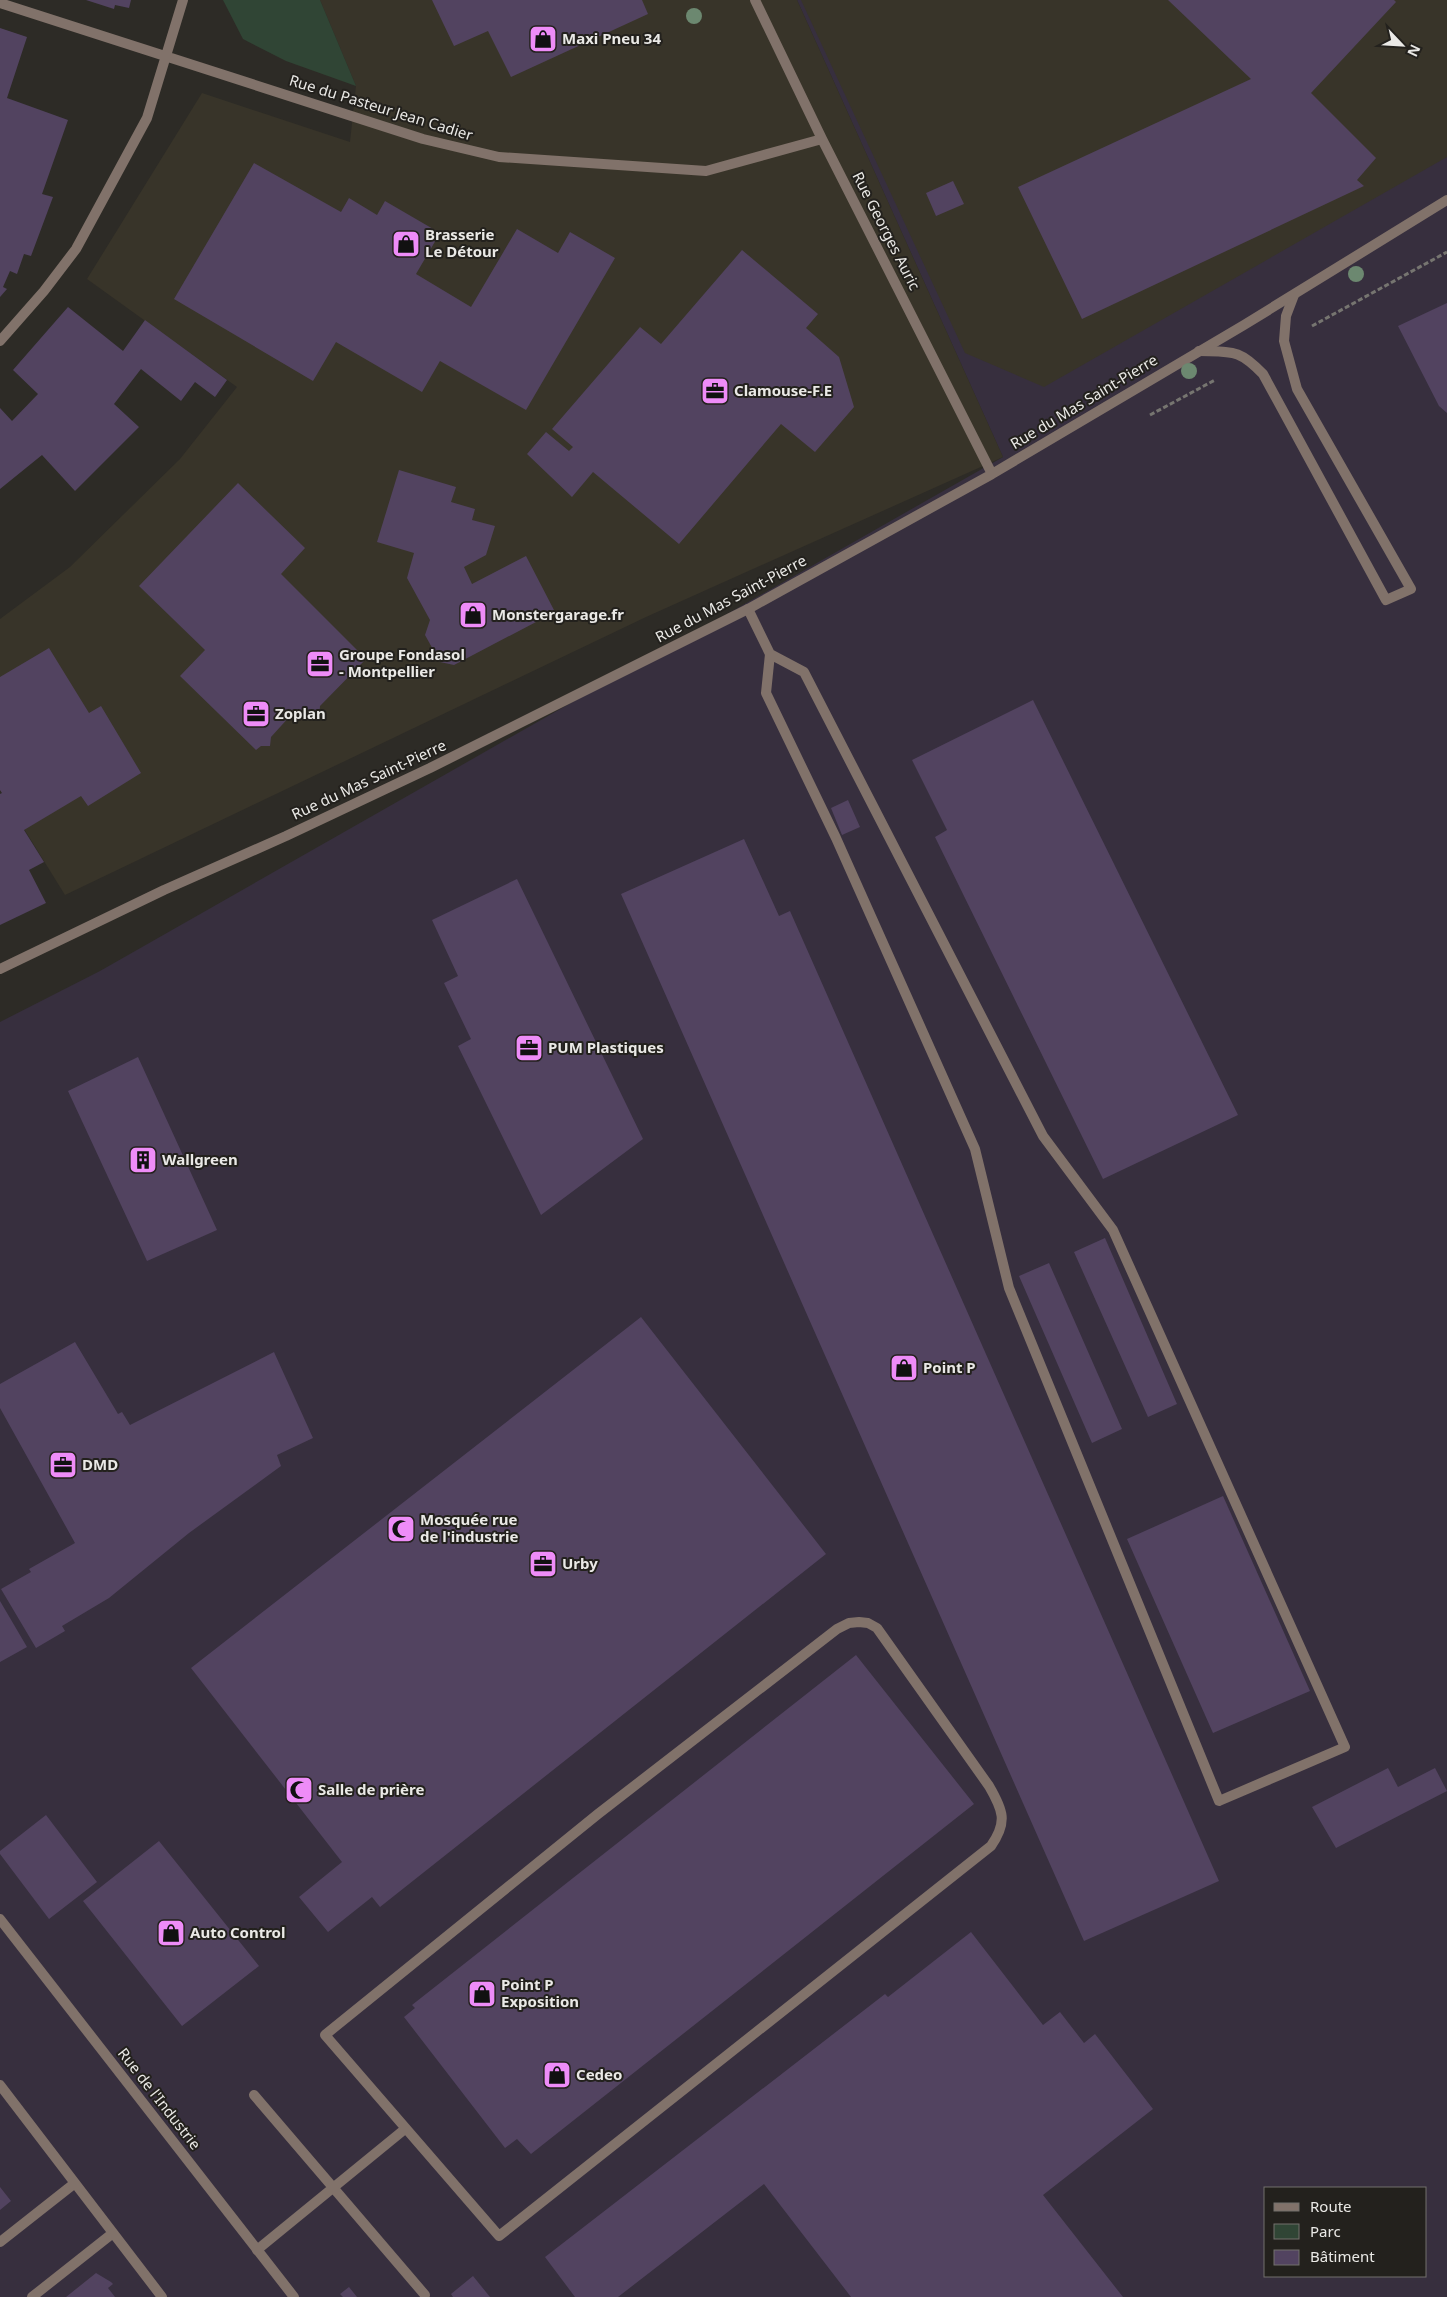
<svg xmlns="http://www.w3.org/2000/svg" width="1447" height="2297" font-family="'Noto Sans',sans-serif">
	<rect width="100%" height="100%" fill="#2d2b26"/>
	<path fill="#372f3e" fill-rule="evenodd" d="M797,0H1447V2297H0V1022L100,971L1003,457ZM1266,2188H1426V2276H1266Z"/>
	<path fill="#383429" d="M320,0H797L1003,457L646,617L65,895L0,790V619L70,567L180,459L237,387L87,279L202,93L350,142L356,86Z
		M801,0H1447V157L1044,387L965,353Z"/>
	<path fill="#304535" d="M223,0H320L356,86L286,61L243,39Z"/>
	<path fill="#524360" d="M86,0H131L129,8L115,5L114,9Z
		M432,0H642L648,14L511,77L488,31L454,46Z
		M1168,0H1394L1396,2L1311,93L1376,158L1357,180L1364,186L1082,319L1018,187L1251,79Z
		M0,28L27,37L7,98L68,120L42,194L53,197L31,256L24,254L17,274L10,271L3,287L7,289L0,297Z
		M254,163L341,212L349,198L377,215L385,201L440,233L416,274L471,307L517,229L558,253L570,232L615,258L526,410L440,361L422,392L336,342L313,381L174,299Z
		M953,181L964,204L936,216L926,193Z
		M742,250L818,314L806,328L839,357L854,407L815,452L781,424L679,544L593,472L572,497L527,454L546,432L569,451L573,447L552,429L640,327L661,344Z
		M1447,303V413L1439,406L1398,326Z
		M68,307L123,351L145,320L227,380L215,397L195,382L181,401L141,369L114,404L139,427L75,491L42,455L0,489V408L12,421L38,394L13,370Z
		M399,470L456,487L451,502L475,509L472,520L495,526L486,555L464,567L472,584L526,556L555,612L454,665L440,662L425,635L430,620L407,578L414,553L377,542Z
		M238,483L305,548L281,574L366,659L320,706L319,717L291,715L271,737L270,746H261L256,750L180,676L205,650L139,586Z
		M49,648L89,713L101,706L141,773L88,806L81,796L24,830L44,862L29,870L46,903L0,925V794L2,793L0,790V677Z
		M1033,700L1238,1115L1103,1179L935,837L947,830L912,760Z
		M848,800L860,827L842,835L831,808Z
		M744,839L779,916L790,911L1219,1881L1084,1941L621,894Z
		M517,879L643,1139L541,1215L458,1046L471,1039L444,983L458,976L432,920Z
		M138,1057L217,1230L147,1261L68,1091Z
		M1105,1238L1177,1404L1148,1417L1074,1252Z
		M1049,1263L1122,1429L1092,1443L1019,1276Z
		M641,1317L826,1554L380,1907L372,1897L328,1932L299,1897L342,1862L191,1668Z
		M75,1342L118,1414L122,1412L130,1425L274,1352L313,1438L277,1455L281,1466L189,1533L109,1598L62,1626L65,1631L36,1648L1,1589L31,1572L29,1569L75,1543L0,1408V1384Z
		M1223,1496L1310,1691L1213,1733L1127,1539Z
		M0,1601L27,1647L0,1662Z
		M856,1655L974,1804L531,2154L517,2139L505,2148L404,2017L415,2008L412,2005Z
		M1388,1768L1398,1787L1435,1768L1447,1791L1336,1848L1312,1807Z
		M46,1815L97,1882L49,1919L0,1854V1851Z
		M159,1841L259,1966L182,2026L83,1901Z
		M971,1932L1043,2025L1060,2012L1084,2043L1095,2034L1153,2109L1043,2195L1123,2297H851L764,2184L618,2297H575L545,2257L885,1994L888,1997Z
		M0,2187L11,2201L0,2210Z
		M96,2273L111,2282L113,2284L108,2288L115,2297H66Z
		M473,2276L490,2297H453L451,2294Z
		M349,2287L357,2297H343L340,2294Z"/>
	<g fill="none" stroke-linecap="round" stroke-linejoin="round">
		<path stroke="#767570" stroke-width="3" stroke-dasharray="5 2.5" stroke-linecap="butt" d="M1312,326L1447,252
			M1150,415L1215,380"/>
		<path stroke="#81726a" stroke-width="10" d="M1199,351C1233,352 1239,349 1263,374L1386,600L1411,589L1297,389L1284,341L1286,316L1294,295
			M748,609L770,654L766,693L836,838L975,1149L1009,1288L1219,1801L1345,1747L1113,1230L1043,1136L804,672L770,654
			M859,1622L868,1623L877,1628L989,1786C1003,1810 1008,1822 991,1846L499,2236L325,2035L598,1814L837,1629L849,1623Z
			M0,2085L162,2297
			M254,2095L425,2295
			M0,2242L75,2183
			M257,2250L405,2129
			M32,2297L113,2233"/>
		<path stroke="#81726a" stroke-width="10" d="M755,0L822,139L992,474
			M0,3L423,139L499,157L706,171L822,139
			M0,341L44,291L76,249L147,118L183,0
			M0,969L164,890L286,836L430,768L748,609L992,474L1244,325L1447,200
			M0,1919L294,2297"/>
	</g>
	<g fill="#6c8870">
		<circle cx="694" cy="16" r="8"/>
		<circle cx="1356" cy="274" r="8"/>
		<circle cx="1189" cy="371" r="8"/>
	</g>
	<defs>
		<symbol id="shop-square" viewBox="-11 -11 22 22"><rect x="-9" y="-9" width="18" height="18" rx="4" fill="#ee8cf8" stroke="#23211d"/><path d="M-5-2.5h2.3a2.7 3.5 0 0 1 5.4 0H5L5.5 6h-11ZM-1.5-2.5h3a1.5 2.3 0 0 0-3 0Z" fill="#111"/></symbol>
		<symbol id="office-square" viewBox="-11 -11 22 22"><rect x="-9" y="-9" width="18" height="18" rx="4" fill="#ee8cf8" stroke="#23211d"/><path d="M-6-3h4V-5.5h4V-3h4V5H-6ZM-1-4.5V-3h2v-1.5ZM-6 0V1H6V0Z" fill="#111"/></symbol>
		<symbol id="building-square" viewBox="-11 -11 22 22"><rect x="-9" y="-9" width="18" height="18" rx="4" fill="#ee8cf8" stroke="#23211d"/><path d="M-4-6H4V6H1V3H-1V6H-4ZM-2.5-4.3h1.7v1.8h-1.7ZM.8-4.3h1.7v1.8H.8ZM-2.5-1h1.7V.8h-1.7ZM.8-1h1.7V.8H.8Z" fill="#111"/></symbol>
		<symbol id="mosque-square" viewBox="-11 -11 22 22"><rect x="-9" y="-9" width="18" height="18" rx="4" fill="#ee8cf8" stroke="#23211d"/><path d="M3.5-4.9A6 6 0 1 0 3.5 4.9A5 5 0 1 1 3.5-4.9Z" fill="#111"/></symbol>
	</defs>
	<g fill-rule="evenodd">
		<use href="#shop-square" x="527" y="23" width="32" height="32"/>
		<use href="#shop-square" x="390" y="228" width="32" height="32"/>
		<use href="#office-square" x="699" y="375" width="32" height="32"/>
		<use href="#shop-square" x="457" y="599" width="32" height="32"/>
		<use href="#office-square" x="304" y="648" width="32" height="32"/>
		<use href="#office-square" x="240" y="698" width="32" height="32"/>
		<use href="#office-square" x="513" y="1032" width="32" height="32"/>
		<use href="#building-square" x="127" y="1144" width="32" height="32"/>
		<use href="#shop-square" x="888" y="1352" width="32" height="32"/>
		<use href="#office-square" x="47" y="1449" width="32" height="32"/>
		<use href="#mosque-square" x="385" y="1513" width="32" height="32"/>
		<use href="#office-square" x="527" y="1548" width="32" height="32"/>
		<use href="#mosque-square" x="283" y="1774" width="32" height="32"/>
		<use href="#shop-square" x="155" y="1917" width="32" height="32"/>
		<use href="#shop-square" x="466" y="1978" width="32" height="32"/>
		<use href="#shop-square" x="541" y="2059" width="32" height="32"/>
	</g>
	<g text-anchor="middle" stroke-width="4" stroke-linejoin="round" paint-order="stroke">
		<g font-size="15" font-weight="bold" fill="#eae9e6" stroke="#23211d" text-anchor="start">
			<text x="562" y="44">Maxi Pneu 34</text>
			<text x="425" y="240">Brasserie<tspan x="425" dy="17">Le Détour</tspan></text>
			<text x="734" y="396">Clamouse-F.E</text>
			<text x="492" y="620">Monstergarage.fr</text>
			<text x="339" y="660">Groupe Fondasol<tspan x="339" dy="17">- Montpellier</tspan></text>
			<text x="275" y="719">Zoplan</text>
			<text x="548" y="1053">PUM Plastiques</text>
			<text x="162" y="1165">Wallgreen</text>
			<text x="923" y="1373">Point P</text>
			<text x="82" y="1470">DMD</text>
			<text x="420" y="1525">Mosquée rue<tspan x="420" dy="17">de l'industrie</tspan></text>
			<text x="562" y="1569">Urby</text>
			<text x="318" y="1795">Salle de prière</text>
			<text x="190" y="1938">Auto Control</text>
			<text x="501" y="1990">Point P<tspan x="501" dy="17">Exposition</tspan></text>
			<text x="576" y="2080">Cedeo</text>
		</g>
		<g font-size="15" fill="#eae9e6" stroke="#23211d">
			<text transform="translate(381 108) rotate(17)" y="5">Rue du Pasteur Jean Cadier</text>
			<text transform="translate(886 231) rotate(63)" y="5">Rue Georges Auric</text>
			<text transform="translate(1084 402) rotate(-31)" y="5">Rue du Mas Saint-Pierre</text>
			<text transform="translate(731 599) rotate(-28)" y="5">Rue du Mas Saint-Pierre</text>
			<text transform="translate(369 780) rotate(-25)" y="5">Rue du Mas Saint-Pierre</text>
			<text transform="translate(159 2099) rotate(52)" y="5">Rue de l'Industrie</text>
		</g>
	</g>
	<rect x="1264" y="2187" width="162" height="90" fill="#23211d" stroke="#73716d"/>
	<rect x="1274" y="2203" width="25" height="8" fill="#81726a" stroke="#73716d"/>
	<text x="1310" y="2212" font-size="15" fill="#eae9e6">Route</text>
	<rect x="1274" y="2224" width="25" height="15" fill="#304535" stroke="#73716d"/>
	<text x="1310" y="2237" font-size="15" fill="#eae9e6">Parc</text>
	<rect x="1274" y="2250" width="25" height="15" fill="#524360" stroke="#73716d"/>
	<text x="1310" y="2262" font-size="15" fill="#eae9e6">Bâtiment</text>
	<g transform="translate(1402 45) rotate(115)" stroke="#23211d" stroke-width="4" paint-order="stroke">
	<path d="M0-4L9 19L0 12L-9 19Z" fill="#eae9e6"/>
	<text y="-8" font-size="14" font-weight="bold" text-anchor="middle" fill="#eae9e6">N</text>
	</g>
</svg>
